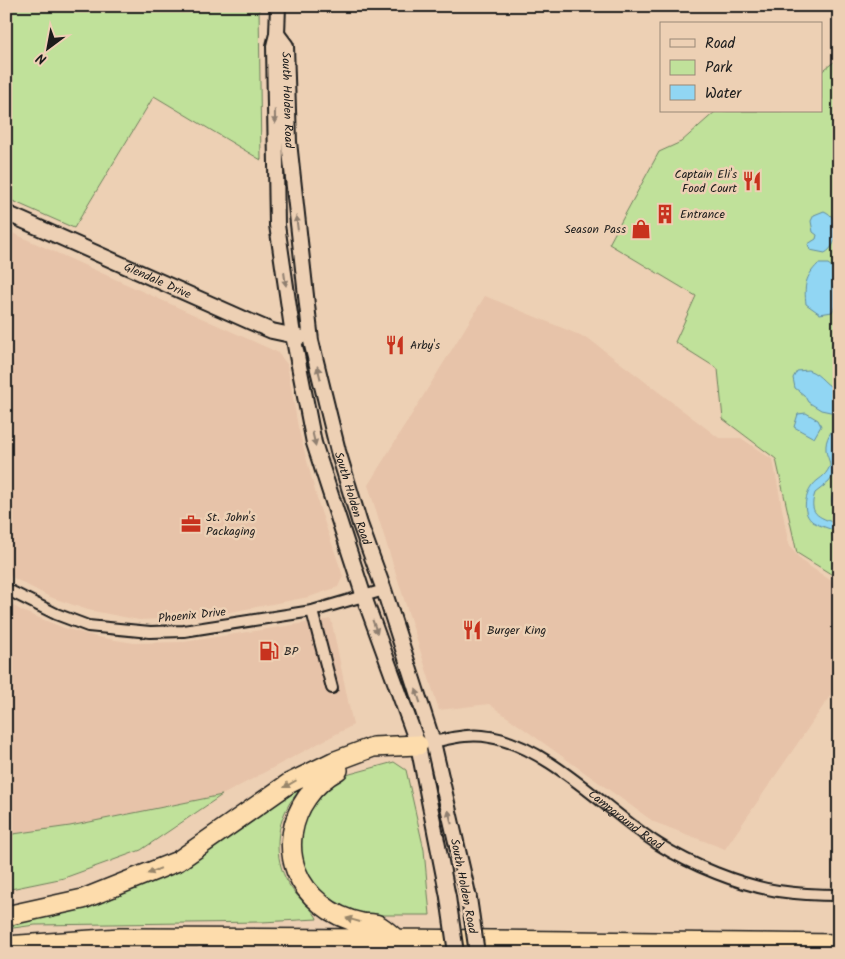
<svg xmlns="http://www.w3.org/2000/svg" width="845" height="959" font-family="Kalam,sans-serif">
	<rect width="100%" height="100%" fill="#edd0b4"/>
	<filter id="ink" filterUnits="userSpaceOnUse"><feTurbulence type="fractalNoise" baseFrequency=".02" numOctaves="2"/><feDisplacementMap in="SourceGraphic" scale="10" xChannelSelector="R" yChannelSelector="G"/><feConvolveMatrix kernelMatrix="1 2 1 2 8 2 1 2 1" color-interpolation-filters="sRGB"/></filter>
	<g filter="url(#ink)">
		<path fill="#e7c3a9" d="M6,230L277,352L287,364L298,427L319,506L343,576L338,587L309,597L204,617L139,620L88,610L50,597L6,574Z
			M485,296L589,339L719,438H741L773,460L789,546L803,562L839,586V683L725,849L654,822L489,704L439,710L368,485Z
			M6,601L22,611L64,628L97,637L134,643L184,642L331,619L353,725L222,795L70,826L6,835Z"/>
		<path fill="#c0e19a" stroke="#6e7e5b" d="M6,6H259L261,160L154,96L74,228L6,198Z
			M839,58V579L797,553L776,459L723,419L718,369L675,342L696,296L609,244L659,152L681,142L716,111H821V72Z
			M394,762L406,770L424,850L430,915H360L338,907L314,889L301,866V818L331,782L350,774Z
			M298,786L300,789C296,795 290,801 287,808C273,835 275,869 295,893C300,899 316,913 317,919L262,922L35,925L6,929V922L99,901Z
			M222,795L141,850L64,878L6,890V835L70,826Z"/>
		<path fill="#91d6f3" stroke="#628c9d" d="M824,211C841,218 840,244 825,253L810,250L808,244L816,239L817,235L813,232L811,221L814,215Z
			M818,264H828L839,272V299L832,312L820,314L806,304C804,286 805,277 818,264Z
			M808,370C823,375 825,387 839,390V411L835,413L821,410L808,402L804,395L795,388L793,378L797,371Z
			M806,413L818,420L821,426L814,438L794,427L798,414Z
			M839,424V433L834,440L833,446L837,465L836,472L829,482L815,493C807,517 822,517 839,525V533C831,528 821,527 813,522C802,514 804,497 812,486C819,477 824,479 830,466C830,460 826,455 826,450C825,439 831,430 839,424Z
			M836,489H839V508L833,505C830,498 833,495 836,489Z"/>
		<g fill="none" stroke-linecap="round" stroke-linejoin="round">
			<defs>
				<g id="street">
					<path d="M6,589L56,614L88,626L150,632L184,631L312,611L384,590"/>
					<path d="M312,611L332,688"/>
					<path id="s1" d="M433,742C452,738 470,733 490,737C549,747 608,812 658,844C691,865 740,885 778,891C798,894 819,895 839,895"/>
				</g>
				<g id="secondary">
					<path d="M278,6L277,34L274,46L277,225L293,335L314,443L364,597L418,745L448,897"/>
					<path id="s2" d="M277,34L286,46L289,142L311,341L338,451L360,524L384,590L433,742L469,898"/>
					<path id="s3" d="M6,213L251,322L272,331L300,337"/>
				</g>
				<path id="highway" d="M338,770C287,798 273,866 321,904C333,914 347,920 362,923C367,924 373,923 378,925C384,928 391,935 396,939
					M6,916L83,899L178,861L288,784L333,762L373,747L418,745
					M6,946L120,938L396,939L839,944"/>
			</defs>
			<use href="#street" stroke="#1c1c1c" stroke-width="14"/>
			<use href="#secondary" stroke="#1c1c1c" stroke-width="18"/>
			<use href="#highway" stroke="#1c1c1c" stroke-width="22"/>
			<use href="#street" stroke="#edd0b4" stroke-width="10"/>
			<use href="#secondary" stroke="#edd0b4" stroke-width="14"/>
			<use href="#highway" stroke="#fddcac" stroke-width="19"/>
			<defs>
				<path id="secondary-bridge" d="M448,897L456,953
					M469,898L477,953"/>
			</defs>
			<use href="#secondary-bridge" stroke="#1c1c1c" stroke-width="18" stroke-linecap="butt"/>
			<use href="#secondary-bridge" stroke="#edd0b4" stroke-width="14"/>
		</g>
		<defs><path id="oneway-solid" d="M-6-.8H1V-3.2L6.5 0L1 3.2V.8H-6Z" transform="scale(1.25)"/></defs>
		<g fill="#8f7f70">
			<use href="#oneway-solid" transform="translate(275 117) rotate(89)"/>
			<use href="#oneway-solid" transform="translate(297 223) rotate(-97)"/>
			<use href="#oneway-solid" transform="translate(285 279) rotate(82)"/>
			<use href="#oneway-solid" transform="translate(319 373) rotate(-104)"/>
			<use href="#oneway-solid" transform="translate(314 439) rotate(77)"/>
			<use href="#oneway-solid" transform="translate(375 627) rotate(70)"/>
			<use href="#oneway-solid" transform="translate(418 696) rotate(-108)"/>
			<use href="#oneway-solid" transform="translate(450 817) rotate(-103)"/>
		</g>
		<g fill="#98866b">
			<use href="#oneway-solid" transform="translate(290 784) rotate(150)"/>
			<use href="#oneway-solid" transform="translate(154 871) rotate(157)"/>
			<use href="#oneway-solid" transform="translate(353 920) rotate(-164)"/>
		</g>
	</g>
	<defs>
		<symbol id="restaurant-bare" viewBox="-9 -9 18 18"><path d="M-5-6h1v4h1v-4h1v4h1v-4h1v5L-1.5 .5V6h-2V.5L-5-1ZM5-6V6H3V1.5H1.5Q1.5-4 5-6Z" fill="#c8321e" stroke="#edd0b4" stroke-width="2.5" paint-order="stroke"/></symbol>
		<symbol id="building-bare" viewBox="-9 -9 18 18"><path d="M-4-6H4V6H1V3H-1V6H-4ZM-2.5-4.3h1.7v1.8h-1.7ZM.8-4.3h1.7v1.8H.8ZM-2.5-1h1.7V.8h-1.7ZM.8-1h1.7V.8H.8Z" fill="#c8321e" stroke="#edd0b4" stroke-width="2.5" paint-order="stroke"/></symbol>
		<symbol id="shop-bare" viewBox="-9 -9 18 18"><path d="M-5-2.5h2.3a2.7 3.5 0 0 1 5.4 0H5L5.5 6h-11ZM-1.5-2.5h3a1.5 2.3 0 0 0-3 0Z" fill="#c8321e" stroke="#edd0b4" stroke-width="2.5" paint-order="stroke"/></symbol>
		<symbol id="office-bare" viewBox="-9 -9 18 18"><path d="M-6-3h4V-5.5h4V-3h4V5H-6ZM-1-4.5V-3h2v-1.5ZM-6 0V1H6V0Z" fill="#c8321e" stroke="#edd0b4" stroke-width="2.5" paint-order="stroke"/></symbol>
		<symbol id="fuel-bare" viewBox="-9 -9 18 18"><path d="M-5.5-6h7V0h2V4h1.3V-2.5L3-4.5l.8-.8L6-3V5H2.5V1h-1V6h-7ZM-4.2-4.7v3.2H.2V-4.7Z" fill="#c8321e" stroke="#edd0b4" stroke-width="2.5" paint-order="stroke"/></symbol>
	</defs>
	<g fill-rule="evenodd">
		<use href="#restaurant-bare" x="738" y="167" width="28" height="28"/>
		<use href="#building-bare" x="651" y="200" width="28" height="28"/>
		<use href="#shop-bare" x="627" y="215" width="28" height="28"/>
		<use href="#restaurant-bare" x="381" y="331" width="28" height="28"/>
		<use href="#office-bare" x="177" y="510" width="28" height="28"/>
		<use href="#restaurant-bare" x="458" y="616" width="28" height="28"/>
		<use href="#fuel-bare" x="255" y="637" width="28" height="28"/>
	</g>
	<g text-anchor="middle" stroke-width="5" stroke-linejoin="round" paint-order="stroke">
		<g font-size="12" fill="#1c1c1c" stroke="#edd0b4">
			<text dy="4" stroke="none"><textPath href="#s2" startOffset="69">South Holden Road</textPath></text>
			<text dy="4" stroke="none"><textPath href="#s3" startOffset="166">Glendale Drive</textPath></text>
			<text dy="4" stroke="none"><textPath href="#s2" startOffset="474">South Holden Road</textPath></text>
			<text transform="translate(192 615) rotate(-6)" y="4">Phoenix Drive</text>
			<text dy="4" stroke="none"><textPath href="#s1" startOffset="218">Campground Road</textPath></text>
			<text transform="translate(464 886) rotate(79)" y="4">South Holden Road</text>
		</g>
		<g font-size="12" fill="#1c1c1c" stroke="#edd0b4" text-anchor="start">
			<text x="737" y="178" text-anchor="end">Captain Eli's<tspan x="737" dy="14">Food Court</tspan></text>
			<text x="680" y="218">Entrance</text>
			<text x="626" y="233" text-anchor="end">Season Pass</text>
			<text x="410" y="349">Arby's</text>
			<text x="206" y="521">St. John's<tspan x="206" dy="14">Packaging</tspan></text>
			<text x="487" y="634">Burger King</text>
			<text x="284" y="655">BP</text>
		</g>
	</g>
	<rect width="845" height="959" fill="none" stroke="#edd0b4" stroke-width="25"/>
	<rect x="12" y="12" width="820" height="934" fill="none" stroke="#1c1c1c" stroke-width="2" filter="url(#ink)"/>
	<rect x="660" y="22" width="162" height="90" fill="#edd0b4" stroke="#998877"/>
	<rect x="670" y="39" width="25" height="8" fill="#edd0b4" stroke="#998877"/>
	<text x="705" y="48" font-size="15" fill="#1c1c1c">Road</text>
	<rect x="670" y="60" width="25" height="15" fill="#c0e19a" stroke="#998877"/>
	<text x="705" y="72" font-size="15" fill="#1c1c1c">Park</text>
	<rect x="670" y="85" width="25" height="15" fill="#91d6f3" stroke="#998877"/>
	<text x="705" y="98" font-size="15" fill="#1c1c1c">Water</text>
	<g transform="translate(48 48) rotate(212)" stroke="#edd0b4" stroke-width="4" paint-order="stroke">
	<path d="M0-4L9 19L0 12L-9 19Z" fill="#1c1c1c"/>
	<text y="-8" font-size="14" font-weight="bold" text-anchor="middle" fill="#1c1c1c">N</text>
	</g>
</svg>
